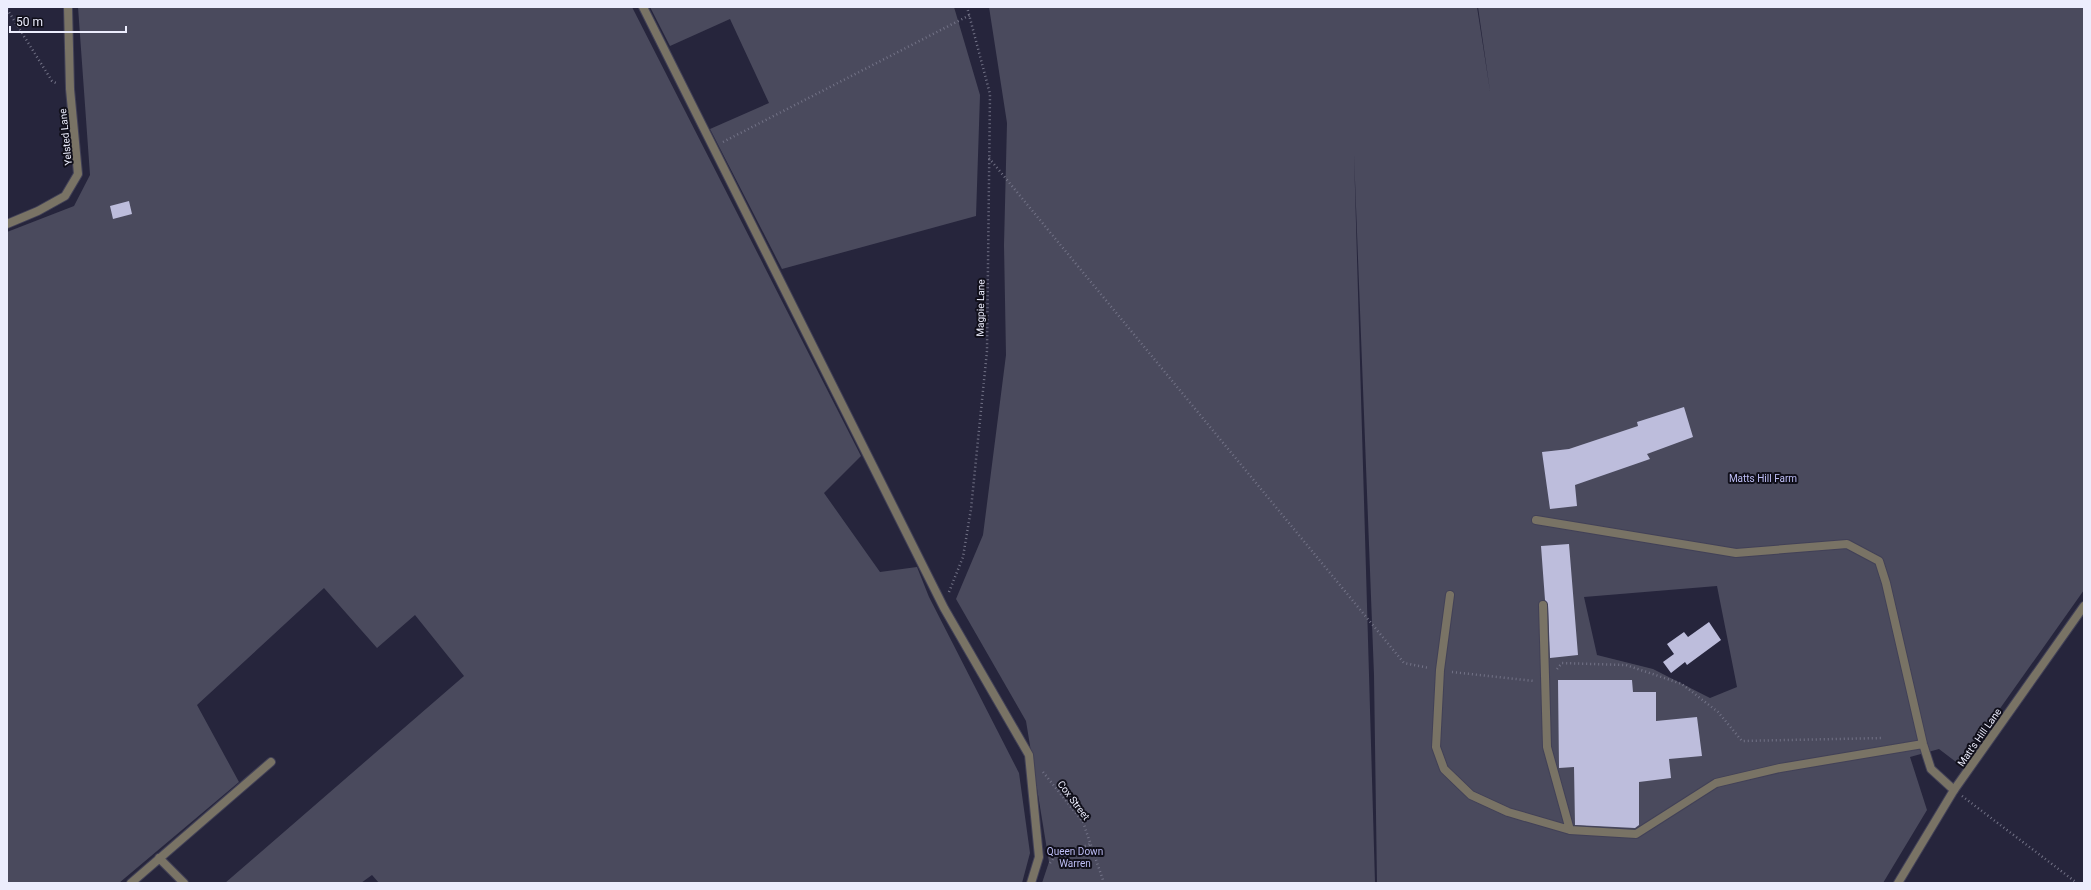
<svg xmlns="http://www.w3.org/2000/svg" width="2091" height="890" font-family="Roboto,sans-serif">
	<rect width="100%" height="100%" fill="#26253c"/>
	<path fill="#4a4a5d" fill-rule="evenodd" d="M78,7H632L861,456L824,493L880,572L917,567L929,597L1019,773L1030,853L1022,883H379L372,875L361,883H225L464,676L415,615L377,648L324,588L197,705L239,782L119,883H7V232L74,206L90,175Z
		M650,7H954L980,95L976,216L782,269L710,129L769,103L730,19L670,46Z
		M989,7H1477L1490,91L1478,7H2084V590L1960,765L1939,749L1910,757L1927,810L1883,883H1377L1374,675L1354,154L1375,883H1042L1049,862L1026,721L956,599L983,535L1006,355L1004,245L1007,123ZM1717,586L1737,687L1710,698L1653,669L1597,655L1584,597Z"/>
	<path fill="#bdbddc" d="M129,201L132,214L113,219L110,206Z
		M1684,407L1693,437L1647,454L1650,459L1575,485L1577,506L1550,509L1542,452L1569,449L1638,426L1637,422Z
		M1569,544L1578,655L1550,658L1548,605L1545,600L1541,546Z
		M1709,622L1721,640L1687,665L1685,662L1671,673L1663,662L1674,654L1667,644L1684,632L1688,637Z
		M1558,680H1632L1633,692H1656V721L1697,717L1702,756L1669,759L1671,778L1639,782V825L1635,828L1575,825L1574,767L1559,768Z"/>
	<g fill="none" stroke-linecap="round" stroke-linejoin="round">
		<defs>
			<path id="lane" d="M1536,520L1736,553L1847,544L1879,561L1886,583L1923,744L1931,769L1954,790
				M1450,595L1440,670L1436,747L1444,769L1471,795L1508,812L1570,830L1636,834L1716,783L1780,768L1923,744
				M1543,605L1547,747L1570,830
				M159,858L184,883
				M131,883L271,762"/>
			<path id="street" d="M643,7L944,608L1029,755L1039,857L1031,883
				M7,224L38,211L65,196L78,174L70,89L68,7
				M1898,883L1954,790L2084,606"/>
		</defs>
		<use href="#lane" stroke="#424157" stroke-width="10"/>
		<use href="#street" stroke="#424157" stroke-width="10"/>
		<path stroke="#737387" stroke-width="2.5" stroke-dasharray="1 3" stroke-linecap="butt" d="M7,9L52,81L58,84
			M723,142L970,15
			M989,158L1404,663L1429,668
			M949,592L963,557L971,509L987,351L990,94L967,7
			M1557,669L1562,663L1626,665L1682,684L1718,712L1742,741L1883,738
			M1452,672L1534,681
			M1043,772L1083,822L1104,883
			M1962,796L2077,883
			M1050,863L1055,856L1091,844"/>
		<use href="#lane" stroke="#797365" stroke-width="8"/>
		<use href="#street" stroke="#797365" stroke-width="8"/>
	</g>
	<g text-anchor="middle" stroke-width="4" stroke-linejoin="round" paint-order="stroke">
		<g font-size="10" fill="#ecedfd" stroke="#100f1a">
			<text transform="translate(65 137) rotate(-96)" y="4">Yelsted Lane</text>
			<text transform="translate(980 308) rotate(-89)" y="4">Magpie Lane</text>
			<text transform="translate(1979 737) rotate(-55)" y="4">Matt's Hill Lane</text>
			<text transform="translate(1074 800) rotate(53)" y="4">Cox Street</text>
		</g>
		<g font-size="10" fill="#bebef6" stroke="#100f1a">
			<text x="1763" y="482">Matts Hill Farm</text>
			<text x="1075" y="855">Queen Down<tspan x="1075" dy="12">Warren</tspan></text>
		</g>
	</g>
	<rect width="2091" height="890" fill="none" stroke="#ecedfd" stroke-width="16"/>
	<path d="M10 26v6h116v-6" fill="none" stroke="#ecedfd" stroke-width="2"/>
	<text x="16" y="26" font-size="12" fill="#ecedfd" stroke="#100f1a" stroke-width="3" paint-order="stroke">50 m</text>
</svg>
